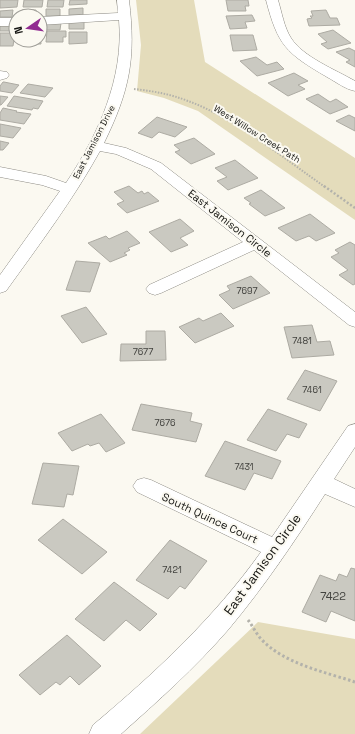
<svg xmlns="http://www.w3.org/2000/svg" width="355" height="734" font-family="'Space Grotesk',sans-serif">
	<rect width="100%" height="100%" fill="#fbf9f1"/>
	<path fill="#e4dcbb" d="M136,0H194L205,62L355,158V220L198,111L164,98L137,91L141,45Z
		M258,622L355,639V734H140Z"/>
	<path fill="#cac9c1" stroke="#adaba3" d="M0,0H18L17,7L0,8Z
		M24,0H43L42,7H23Z
		M48,0H64L63,7H47Z
		M70,0H87V4L69,5Z
		M226,0H248L249,6H245L246,11H228Z
		M83,8V15H69V9Z
		M46,9H60V16H46Z
		M13,10L12,17H0V11Z
		M22,10H36L37,16H22Z
		M326,10L330,18H337L340,25L309,26L307,19L312,18L310,16H313L311,11Z
		M252,15L255,21L245,22L247,28L230,29L226,16Z
		M69,22H84V29H69Z
		M46,23H61L60,30H45Z
		M0,24H12L11,31H0Z
		M333,30L351,43L328,49L321,44L327,42L318,34Z
		M40,31L41,44H21V40H40Z
		M47,31H66V37H63V42H46Z
		M69,32H87V43L69,44Z
		M0,33H15L13,46H0Z
		M230,35H253L257,50L233,51Z
		M349,48L355,51V67L346,62L350,60L336,52Z
		M256,57L267,65L277,62L284,69L257,76L240,61Z
		M294,73L308,81L298,85L305,89L288,96L268,83Z
		M3,82H4L19,85L12,93L0,91V86Z
		M28,84L53,88L45,97L20,93Z
		M318,94L330,102L336,99L348,107L330,114L306,99Z
		M0,96L8,97L1,105H0Z
		M14,96L43,101L38,109L33,108L32,110L7,106Z
		M3,108L17,111L16,112L31,114L24,124L0,120V113Z
		M349,115L355,118V131L336,121Z
		M157,117L187,127L175,137L159,132L152,138L138,133Z
		M0,124L21,128L13,138L0,136Z
		M194,138L215,154L191,164L175,152L180,150L174,145Z
		M0,141L9,143L3,150H0Z
		M235,160L258,178L228,190L217,181L227,177L215,168Z
		M129,186L138,193L142,191L144,194L148,192L159,201L127,213L117,204L124,201L114,192Z
		M261,190L285,208L265,216L249,204L251,203L244,198Z
		M310,214L335,233L316,241L309,236L296,241L278,228Z
		M180,219L194,231L180,238L188,245L171,252L149,232Z
		M127,231L140,243L128,248L130,250L124,253L127,255L110,262L88,243L106,236L109,239Z
		M350,242L355,245V284L353,285L339,275L348,270L331,257L339,253L335,250Z
		M76,261L100,263L90,292L66,290Z
		M251,276L270,293L233,309L219,295L230,290L227,286Z
		M86,307L107,334L82,343L61,316Z
		M221,313L234,326L195,343L179,327L199,318L203,321Z
		M312,325L317,342L330,341L334,355L292,358L284,327Z
		M146,331H165L166,360L120,361L121,344H146Z
		M305,370L337,381L320,411L287,399Z
		M141,404L192,413L190,421L202,424L196,442L132,430Z
		M268,409L307,424L299,438L287,434L276,451L247,440Z
		M101,414L125,443L106,452L99,443L90,446L88,444L72,451L58,433Z
		M225,441L281,461L272,479L254,473L245,490L205,476Z
		M43,463L79,466L73,495L67,494L64,507L32,504Z
		M63,519L107,552L82,574L38,540Z
		M170,540L207,561L185,589L180,586L168,599L136,580Z
		M351,568L355,569V621L331,611L326,622L302,612L320,575L336,581L339,574L347,577Z
		M114,582L157,614L140,631L126,620L104,641L75,619Z
		M67,635L101,666L79,685L70,676L60,685L56,682L40,695L19,675Z"/>
	<g fill="none" stroke-linecap="round" stroke-linejoin="round">
		<defs>
			<path id="minor" d="M117,0H129C136,58 130,90 104,143L126,148L161,163L355,312V327L349,325L254,250L161,293L155,295L149,293L146,289L149,285L243,242L151,169L116,154L100,151C73,200 39,245 6,291L0,293V275L60,191L42,185L0,177V167L46,176L66,183C98,135 124,79 119,20L40,25V17L118,13Z
				M266,0H278C282,13 284,27 291,38C303,57 336,70 355,81V91C345,89 336,82 327,77C286,53 278,46 266,0Z
				M0,18H16V26H0Z
				M0,71L7,72L9,75L7,78L0,80Z
				M355,424V447L334,479L355,489V507L325,494C295,541 264,587 228,630C195,668 158,701 121,734H89L93,725C155,673 214,618 261,552L137,492L133,486L137,480L144,478L151,480L272,537L348,426Z"/>
		</defs>
		<use href="#minor" stroke="#8d8b84" stroke-width="1"/>
		<path stroke="#b3b2ab" stroke-width="2" stroke-dasharray="1.5 1.5" stroke-linecap="butt" d="M134,89C153,91 170,94 188,101C233,117 285,159 325,187"/>
		<path stroke="#b3b2ab" stroke-width="2.5" stroke-dasharray="2 2" stroke-linecap="butt" d="M324,186L355,208"/>
		<path stroke="#b3b2ab" stroke-width="3" stroke-dasharray="2.5 2.5" stroke-linecap="butt" d="M248,620C253,626 256,634 262,640C285,664 325,672 355,682"/>
		<use href="#minor" fill="#fff" fill-rule="evenodd"/>
	</g>
	<g text-anchor="middle" stroke-width="4" stroke-linejoin="round" paint-order="stroke">
		<g font-size="9" fill="#151512" stroke="#fbf9f1">
			<text transform="translate(257 134) rotate(32)" y="3">West Willow Creek Path</text>
			<text transform="translate(94 142) rotate(-63)" y="3">East Jamison Drive</text>
		</g>
		<g font-size="9" fill="#42423e">
			<text x="247" y="294">7697</text>
			<text x="302" y="344">7481</text>
			<text x="143" y="355">7677</text>
			<text x="312" y="393">7461</text>
			<text x="165" y="426">7676</text>
			<text x="244" y="470">7431</text>
			<text x="172" y="573">7421</text>
		</g>
		<g font-size="11" fill="#151512" stroke="#fbf9f1">
			<text transform="translate(230 223) rotate(38)" y="4">East Jamison Circle</text>
			<text transform="translate(210 518) rotate(25)" y="4">South Quince Court</text>
		</g>
		<g font-size="11" fill="#42423e">
			<text x="333" y="600">7422</text>
		</g>
		<g font-size="13" fill="#151512" stroke="#fbf9f1">
			<text transform="translate(262 564) rotate(-54)" y="5">East Jamison Circle</text>
		</g>
	</g>
	<g transform="translate(28 28) rotate(257)"><circle r="19" fill="#fbf9f1" stroke="#9f9e98"/>
	<path d="M0-3L7 15L0 10L-7 15Z" fill="#912b90"/>
	<text y="-6" font-size="11" font-weight="bold" text-anchor="middle" fill="#151512">N</text>
	</g>
</svg>
